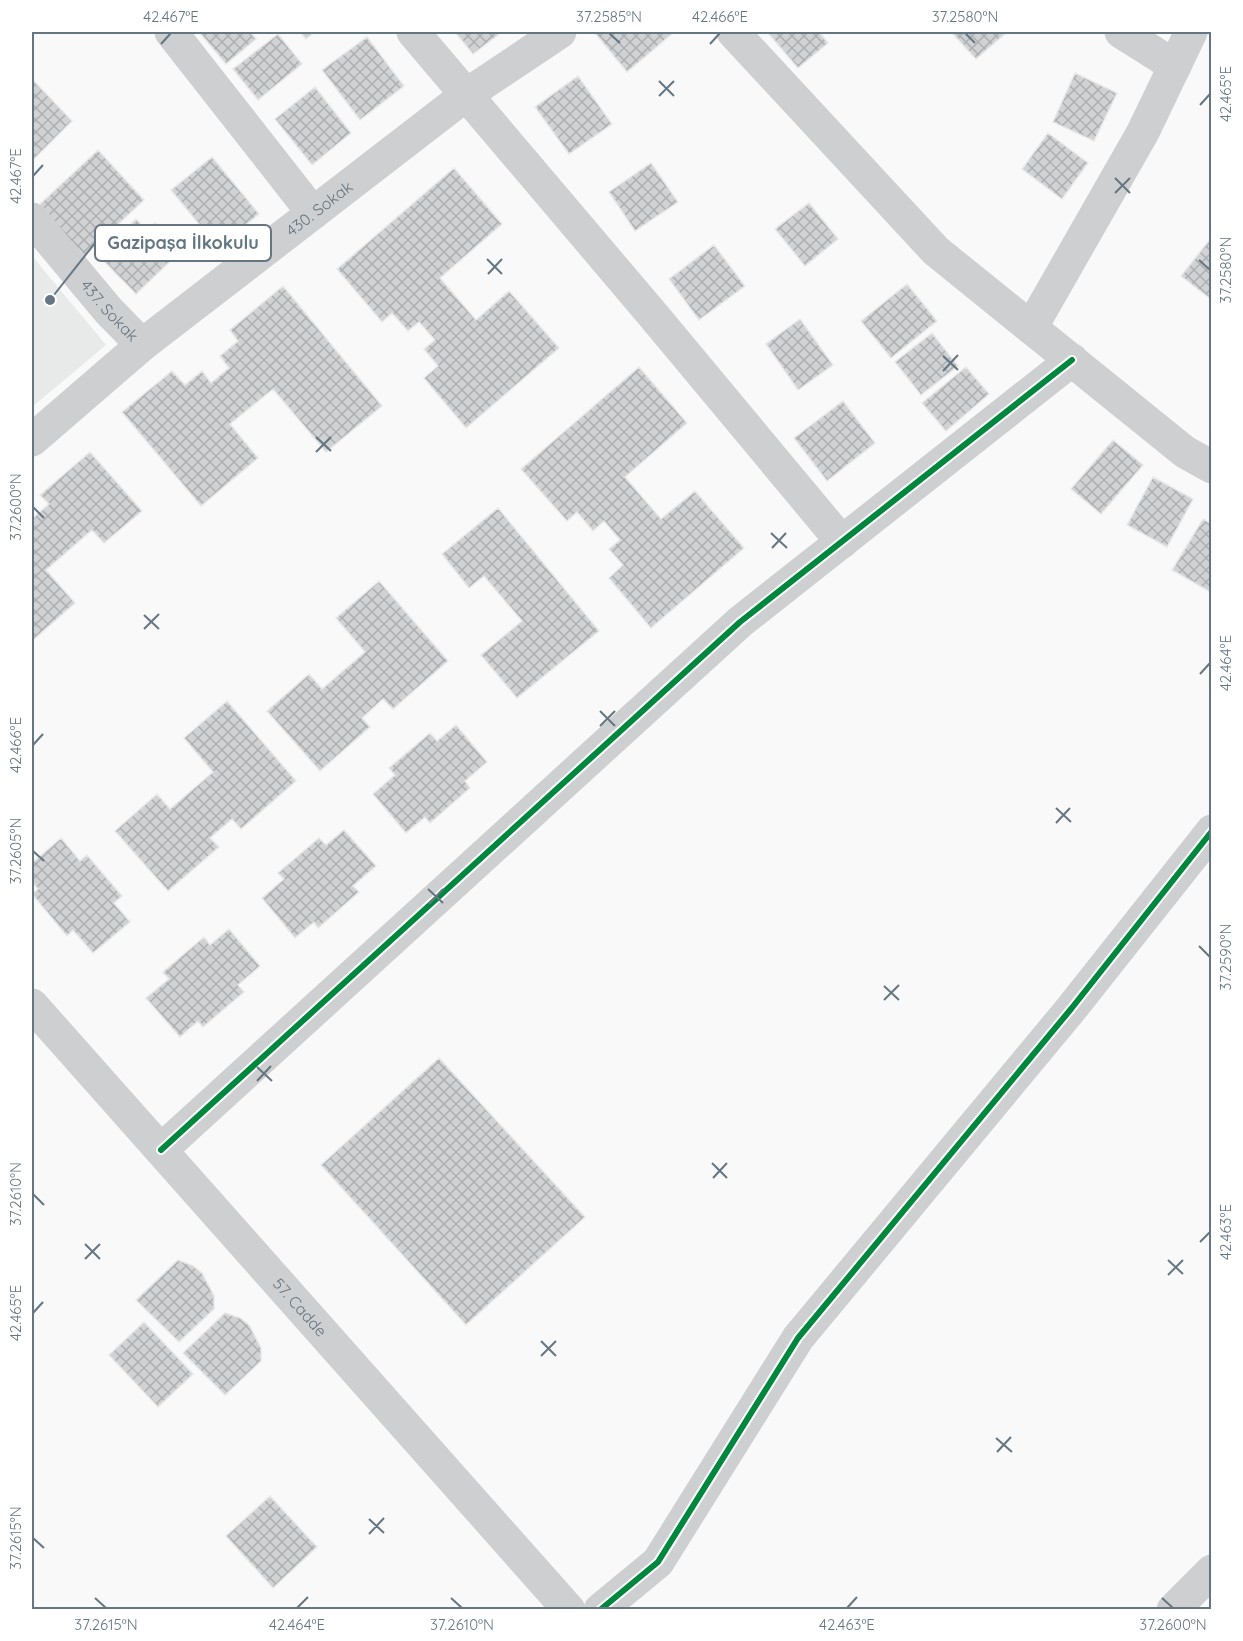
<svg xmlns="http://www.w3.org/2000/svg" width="1243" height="1641" font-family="Quicksand,sans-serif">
	<defs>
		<pattern id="building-cross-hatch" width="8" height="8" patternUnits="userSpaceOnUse" patternTransform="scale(1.5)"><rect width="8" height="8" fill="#d0d2d3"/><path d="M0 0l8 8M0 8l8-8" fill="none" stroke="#acafb1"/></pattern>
	</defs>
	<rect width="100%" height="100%" fill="#f9f9f9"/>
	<path fill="#e8e9e9" d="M32,256L106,345L32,407Z"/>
	<path fill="url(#building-cross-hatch)" stroke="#e8e8e8" stroke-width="1.5" d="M199,32H250L256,39L226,64Z
		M300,32H314L306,39Z
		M455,32H502L473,54Z
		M596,32H672L673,33L627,72L595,33Z
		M769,32H819L828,43L798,68L768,33Z
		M951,32H1007L976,59Z
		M278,34L302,64L258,100L233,69Z
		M367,37L404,86L360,120L322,70Z
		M1075,73L1117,93L1094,141L1053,122Z
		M578,76L612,124L569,154L535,107Z
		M32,79L72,121L32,161Z
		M315,87L351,133L312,165L275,119Z
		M1048,133L1088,163L1062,199L1022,169Z
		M98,150L144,200L84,256L38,206Z
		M212,157L259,214L218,247L171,190Z
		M651,163L678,202L635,231L609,192Z
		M454,168L502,224L440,278L476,320L509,291L559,348L466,428L424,378L438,366L424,349L435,340L419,322L408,331L392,313L382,322L337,269Z
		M809,203L838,239L805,266L775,229Z
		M136,219L147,231L155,223L182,250L136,294L99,256Z
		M1212,237V300L1181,276Z
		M714,245L745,286L699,320L669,279Z
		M907,284L937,321L891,358L861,321Z
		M283,286L382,406L326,452L273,389L230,424L258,458L201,506L122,412L172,371L185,385L202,371L211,383L229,368L220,356L238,341L230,330Z
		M800,319L833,365L798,390L766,344Z
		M932,333L958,366L921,395L895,362Z
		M639,367L687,423L625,477L661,519L695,491L744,548L651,628L609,578L623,565L609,549L620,540L604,521L593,531L577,512L567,521L521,469Z
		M966,367L989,394L946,431L922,403Z
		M843,401L875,443L827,481L794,438Z
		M1113,440L1143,465L1101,514L1071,489Z
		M90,452L142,511L104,543L92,530L46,570L75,603L32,641V519L49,504L40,495Z
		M1153,477L1193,499L1167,547L1127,525Z
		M498,508L599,631L517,698L481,655L522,621L484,576L469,588L442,554Z
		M1203,519L1212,524V593L1172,570Z
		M379,581L448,661L393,709L383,699L362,718L370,727L320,771L267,711L309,674L322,689L365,652L336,618Z
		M227,701L296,781L241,829L232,819L210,838L219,847L168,891L115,831L157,794L170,809L213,772L184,738Z
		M456,725L487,762L465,781L470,788L430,823L425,817L406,833L373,794L395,775L389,768L430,733L437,741Z
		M344,830L376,866L353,886L359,892L318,928L314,922L295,938L262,898L284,879L278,873L319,838L326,845Z
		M61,838L80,861L87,855L122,896L114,903L130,922L93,953L73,930L67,936L32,894L38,889L32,882V863Z
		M229,929L260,966L238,985L244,992L203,1027L198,1021L180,1037L146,998L169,979L163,972L204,937L210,945Z
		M439,1058L585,1217L466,1325L321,1165Z
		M178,1260L193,1266L202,1273L214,1296V1309L179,1342L136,1300Z
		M225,1313L240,1318L249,1325L261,1348V1361L225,1395L183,1353Z
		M144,1322L193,1374L158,1407L109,1355Z
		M270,1496L317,1547L273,1588L226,1536Z"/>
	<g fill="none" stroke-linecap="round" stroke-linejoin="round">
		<g stroke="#cecfd0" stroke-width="33">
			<path d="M171,32L313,213"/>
			<path d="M413,32L653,315L842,542"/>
			<path d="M733,32L936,251L1185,452L1212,467"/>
			<path d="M1121,32L1175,66"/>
			<path id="s1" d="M32,219L108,310L142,345"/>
			<path d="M1031,328L1143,132L1191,32"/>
			<path id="s2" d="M32,440L142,345L466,95L560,32"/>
			<path id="s3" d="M32,1005L569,1610"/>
			<path d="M161,1150L740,622L1072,360"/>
			<path d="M600,1610L658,1562L798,1338L1071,1009L1212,831"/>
			<path d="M1173,1610L1212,1571"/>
		</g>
		<defs>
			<path id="cycleway" d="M161,1150L740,622L1072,360
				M600,1610L658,1562L798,1338L1071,1009L1212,831"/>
		</defs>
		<use href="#cycleway" stroke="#fff" stroke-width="10"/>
		<use href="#cycleway" stroke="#00873e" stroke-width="6"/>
	</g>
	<path fill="none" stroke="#657683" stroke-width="2" d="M609,33L620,43M965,33L975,43M161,44L171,33M710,44L720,33M659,81L674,96M659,96L674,81M1200,105L1210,94M33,176L43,165M1115,178L1130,193M1115,193L1130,178M487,259L502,274M1199,260L1210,270M488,274L502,259M943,356L958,370M943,371L958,355M316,437L331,451M316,452L331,437M33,507L44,518M771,533L787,548M772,548L786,533M144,615L159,629M144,629L159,614M1200,674L1210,663M600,711L615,726M600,726L615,711M33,745L43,734M1056,808L1071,822M1056,823L1070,808M33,851L44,861M428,889L443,903M429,904L443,889M1199,946L1210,957M884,986L899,1000M884,1000L899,985M257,1067L272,1081M257,1081L271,1066M712,1163L727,1178M713,1178L727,1163M33,1194L44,1205M1200,1242L1210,1232M85,1244L100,1259M85,1259L100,1244M1168,1260L1183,1274M1168,1275L1183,1260M33,1313L43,1302M541,1341L556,1356M541,1356L556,1341M996,1438L1012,1452M997,1452L1011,1437M369,1519L384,1533M369,1534L384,1518M33,1538L44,1548M95,1598L106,1608M451,1598L462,1608M1162,1598L1173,1608M297,1608L308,1597M847,1608L857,1597"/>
	<g text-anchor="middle" stroke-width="6" stroke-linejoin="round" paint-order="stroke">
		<g font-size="16" fill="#657683" stroke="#fff">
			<text dy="6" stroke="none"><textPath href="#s2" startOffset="369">430. Sokak</textPath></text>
			<text dy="6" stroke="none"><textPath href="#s1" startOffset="120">437. Sokak</textPath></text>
			<text dy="6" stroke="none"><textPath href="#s3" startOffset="404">57. Cadde</textPath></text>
		</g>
	</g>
	<path fill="none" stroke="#657683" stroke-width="2" d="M50 300L95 243"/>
	<circle fill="#657683" stroke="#fff" stroke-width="2" cx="50" cy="300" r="6"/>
	<rect fill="#fff" stroke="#657683" stroke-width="2" x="95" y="225" width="176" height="36" rx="6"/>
	<g font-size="18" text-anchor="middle" font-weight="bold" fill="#657683">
		<text x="183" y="249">Gazipaşa İlkokulu</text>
	</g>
	<rect width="1243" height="1641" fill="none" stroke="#ffffff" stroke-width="66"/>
	<rect x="33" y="33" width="1177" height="1575" fill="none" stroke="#657683" stroke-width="2"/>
	<g font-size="15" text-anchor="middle" fill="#657683">
		<text x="171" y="22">42.467°E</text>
		<text x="609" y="22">37.2585°N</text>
		<text x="720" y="22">42.466°E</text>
		<text x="965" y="22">37.2580°N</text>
		<text transform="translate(1226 94) rotate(-90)" y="5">42.465°E</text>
		<text transform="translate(16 176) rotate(-90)" y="5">42.467°E</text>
		<text transform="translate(1226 270) rotate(-90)" y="5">37.2580°N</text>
		<text transform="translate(16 507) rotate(-90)" y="5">37.2600°N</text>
		<text transform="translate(1226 663) rotate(-90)" y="5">42.464°E</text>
		<text transform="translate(16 745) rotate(-90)" y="5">42.466°E</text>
		<text transform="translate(16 851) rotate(-90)" y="5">37.2605°N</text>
		<text transform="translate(1226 957) rotate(-90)" y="5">37.2590°N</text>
		<text transform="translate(16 1194) rotate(-90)" y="5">37.2610°N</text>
		<text transform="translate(1226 1232) rotate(-90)" y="5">42.463°E</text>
		<text transform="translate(16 1313) rotate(-90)" y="5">42.465°E</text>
		<text transform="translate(16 1538) rotate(-90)" y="5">37.2615°N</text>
		<text x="106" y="1630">37.2615°N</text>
		<text x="297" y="1630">42.464°E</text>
		<text x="462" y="1630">37.2610°N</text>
		<text x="847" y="1630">42.463°E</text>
		<text x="1173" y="1630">37.2600°N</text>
	</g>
</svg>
